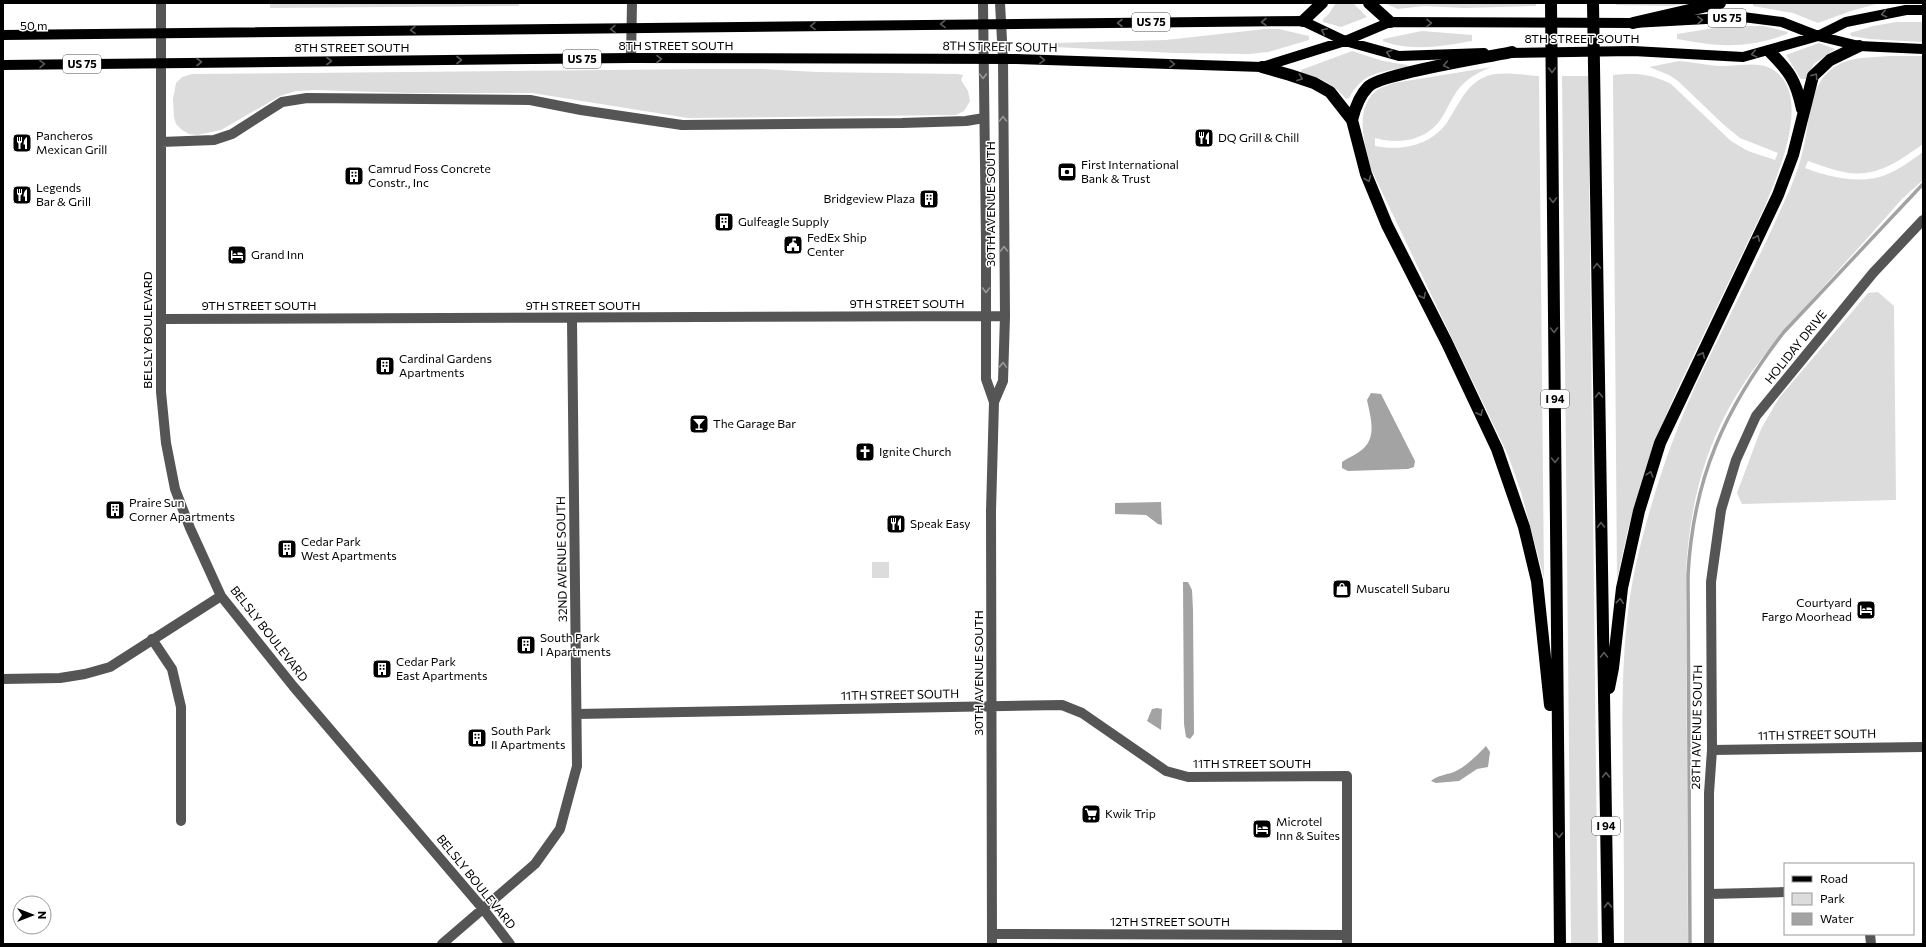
<svg xmlns="http://www.w3.org/2000/svg" width="1926" height="947" font-family="Commissioner,sans-serif">
	<rect width="100%" height="100%" fill="#fff"/>
	<path fill="#dcdcdc" d="M270,3H519V6L270,8Z
		M1336,3H1353L1367,17L1341,27L1323,22V19L1328,15Z
		M1384,3H1536V6L1464,8L1424,6L1398,9Z
		M1615,3H1693L1672,6L1616,5Z
		M1753,3H1880L1851,11L1818,23L1793,13L1753,6Z
		M1896,22H1923V42L1869,39L1851,36L1850,33L1873,26Z
		M1727,26H1764L1788,32L1787,34C1746,49 1719,47 1677,39V34Z
		M1265,29H1279L1309,36V40L1268,52L1249,54L1174,53L1054,47V43L1166,40Z
		M1422,31L1472,35V41C1444,46 1410,52 1383,41V39Z
		M1819,43L1835,49L1814,64L1806,79H1801L1786,55Z
		M1352,51L1383,61L1407,65L1408,67C1380,72 1363,72 1349,98L1346,99C1334,84 1320,77 1301,73V70Z
		M1889,56H1923V144C1899,161 1875,179 1844,172C1832,170 1820,165 1808,161L1805,168C1831,178 1866,186 1892,172C1903,167 1913,159 1923,152V180L1902,199C1873,232 1844,264 1815,296C1776,339 1737,383 1715,437C1697,479 1688,527 1686,573L1688,944H1624C1624,892 1624,839 1623,787C1622,706 1620,622 1641,543C1656,484 1677,423 1704,368C1731,312 1760,257 1785,200C1792,185 1798,170 1802,154C1811,123 1806,85 1836,66C1852,56 1871,58 1889,56Z
		M1679,61C1692,62 1706,65 1719,66C1735,67 1756,61 1770,68C1815,91 1778,174 1765,206L1675,394L1656,439L1628,529L1617,580L1613,75C1636,73 1649,73 1671,84L1731,141L1748,151L1775,160L1778,153L1740,138L1724,125L1678,81L1669,75L1649,67Z
		M1492,67C1480,71 1470,77 1461,86C1451,97 1447,112 1438,123C1422,142 1396,144 1375,138V146C1402,151 1431,146 1448,121C1459,104 1466,84 1487,76C1502,71 1523,75 1539,76L1544,578L1521,492L1508,455L1371,169C1365,145 1353,109 1377,90C1382,87 1388,85 1394,83Z
		M706,69H761L816,72L957,74L963,75L961,80L968,91L970,101L964,111L956,115L688,118L532,93H410L315,90L296,91L280,96L221,130L197,135L189,134L182,130L176,124L174,117L173,99L176,83L182,77L192,74Z
		M1562,76H1588L1598,944H1571Z
		M1878,292L1894,306L1896,500L1742,504L1737,493L1761,429L1779,398L1868,293Z
		M872,562H889V578H872Z"/>
	<path fill="#a3a3a3" d="M1371,393L1381,394L1415,461L1414,467L1408,469L1348,471L1342,468V462C1349,457 1358,454 1364,448C1377,435 1370,415 1367,400Z
		M1161,502L1162,525L1158,524L1146,515L1115,514V503Z
		M1183,582H1188L1192,590L1193,610L1194,734L1190,739L1186,737L1184,724Z
		M1157,708L1162,709L1161,730L1147,721L1152,709Z
		M1486,746L1490,752L1488,767L1477,769L1459,781L1436,783L1431,781C1438,775 1446,775 1454,772C1467,766 1476,756 1486,746Z"/>
	<g fill="none" stroke-linecap="round" stroke-linejoin="round">
		<path stroke="#a3a3a3" stroke-width="3.5" d="M1690,944L1688,575C1693,478 1725,408 1784,332L1923,184"/>
		<path stroke="#555" stroke-width="10" d="M161,3V392L166,443L175,489L190,528L221,596L293,686L484,910L510,944
			M983,3L986,243V379L994,402
			M631,58L632,3
			M161,142L214,140L232,134L282,102L307,98L530,100L581,110L682,125L902,123L966,121L984,118
			M161,319L1005,316
			M152,639L172,669L181,707V821
			M3,679L60,678L85,674L110,667L221,596
			M577,714L1062,705L1082,713L1166,771L1188,777L1347,776V944
			M1712,750L1923,747
			M1709,894L1785,892
			M992,934L1347,935
			M1870,934L1871,944
			M442,944L535,864L560,829L577,766L572,319
			M992,944L991,511L994,402L1003,381L1005,316L1003,59L1000,3
			M1709,944V793L1712,750L1711,582L1721,510L1736,460L1756,416L1873,273L1923,220"/>
		<path stroke="#000" stroke-width="10" d="M3,35L1303,21L1345,41L1399,56L1484,53
			M1504,53L1633,51L1743,57L1818,36L1846,22L1906,10H1923
			M3,65L631,58L1016,59L1262,67L1345,41L1390,22L1633,23L1743,17L1782,22L1818,36L1859,46L1923,49"/>
		<path stroke="#000" stroke-width="12" d="M1369,3L1390,22
			M1551,3L1560,944
			M1593,3L1608,944
			M1303,21L1322,3
			M1633,23L1720,3
			M1769,51C1789,71 1796,80 1802,109
			M1262,67L1290,75L1314,83L1330,92L1352,120L1366,174L1387,225L1447,343L1497,449L1524,527L1537,581L1550,705
			M1352,120C1355,108 1359,96 1368,87C1379,74 1489,57 1512,52
			M1609,688L1613,668L1622,588L1639,511L1660,443L1778,195L1793,155L1813,76L1830,60L1859,46"/>
	</g>
	<defs><path id="oneway-chevron" d="M-2-3.5L2.5 0L-2 3.5" fill="none" stroke-width="1.6" stroke-linecap="round" stroke-linejoin="round"/></defs>
	<g stroke="#595959">
		<use href="#oneway-chevron" transform="translate(1884 14) rotate(168)"/>
		<use href="#oneway-chevron" transform="translate(1700 20) rotate(-3)"/>
		<use href="#oneway-chevron" transform="translate(1264 22) rotate(180)"/>
		<use href="#oneway-chevron" transform="translate(1120 23) rotate(180)"/>
		<use href="#oneway-chevron" transform="translate(1429 23) rotate(1)"/>
		<use href="#oneway-chevron" transform="translate(943 24) rotate(179)"/>
		<use href="#oneway-chevron" transform="translate(813 26) rotate(179)"/>
		<use href="#oneway-chevron" transform="translate(613 29) rotate(179)"/>
		<use href="#oneway-chevron" transform="translate(413 30) rotate(179)"/>
		<use href="#oneway-chevron" transform="translate(1324 31) rotate(-155)"/>
		<use href="#oneway-chevron" transform="translate(1389 53) rotate(-164)"/>
		<use href="#oneway-chevron" transform="translate(1754 54) rotate(167)"/>
		<use href="#oneway-chevron" transform="translate(659 59)"/>
		<use href="#oneway-chevron" transform="translate(459 60)"/>
		<use href="#oneway-chevron" transform="translate(1042 60) rotate(2)"/>
		<use href="#oneway-chevron" transform="translate(329 61)"/>
		<use href="#oneway-chevron" transform="translate(199 62)"/>
		<use href="#oneway-chevron" transform="translate(42 64) rotate(-1)"/>
		<use href="#oneway-chevron" transform="translate(1172 64) rotate(2)"/>
		<use href="#oneway-chevron" transform="translate(1446 65) rotate(169)"/>
		<use href="#oneway-chevron" transform="translate(1552 70) rotate(89)"/>
		<use href="#oneway-chevron" transform="translate(1815 76) rotate(-55)"/>
		<use href="#oneway-chevron" transform="translate(1300 78) rotate(20)"/>
		<use href="#oneway-chevron" transform="translate(1368 179) rotate(68)"/>
		<use href="#oneway-chevron" transform="translate(1553 200) rotate(89)"/>
		<use href="#oneway-chevron" transform="translate(1757 238) rotate(-65)"/>
		<use href="#oneway-chevron" transform="translate(1597 266) rotate(-91)"/>
		<use href="#oneway-chevron" transform="translate(1423 296) rotate(63)"/>
		<use href="#oneway-chevron" transform="translate(1554 330) rotate(89)"/>
		<use href="#oneway-chevron" transform="translate(1702 355) rotate(-65)"/>
		<use href="#oneway-chevron" transform="translate(1599 395) rotate(-91)"/>
		<use href="#oneway-chevron" transform="translate(1480 413) rotate(65)"/>
		<use href="#oneway-chevron" transform="translate(1555 460) rotate(89)"/>
		<use href="#oneway-chevron" transform="translate(1650 474) rotate(-73)"/>
		<use href="#oneway-chevron" transform="translate(1601 525) rotate(-91)"/>
		<use href="#oneway-chevron" transform="translate(1620 601) rotate(-84)"/>
		<use href="#oneway-chevron" transform="translate(1604 655) rotate(-91)"/>
		<use href="#oneway-chevron" transform="translate(1606 775) rotate(-91)"/>
		<use href="#oneway-chevron" transform="translate(1559 835) rotate(90)"/>
		<use href="#oneway-chevron" transform="translate(1608 905) rotate(-91)"/>
	</g>
	<g stroke="#999">
		<use href="#oneway-chevron" transform="translate(983 76) rotate(89)"/>
		<use href="#oneway-chevron" transform="translate(1003 119) rotate(-90)"/>
		<use href="#oneway-chevron" transform="translate(1004 249) rotate(-91)"/>
		<use href="#oneway-chevron" transform="translate(986 290) rotate(90)"/>
		<use href="#oneway-chevron" transform="translate(1003 365) rotate(-88)"/>
	</g>
	<defs>
		<symbol id="restaurant-square" viewBox="-11 -11 22 22"><rect x="-9" y="-9" width="18" height="18" rx="4" fill="#000" stroke="#fff"/><path d="M-5-6h1v4h1v-4h1v4h1v-4h1v5L-1.5 .5V6h-2V.5L-5-1ZM5-6V6H3V1.5H1.5Q1.5-4 5-6Z" fill="#fff"/></symbol>
		<symbol id="bank-square" viewBox="-11 -11 22 22"><rect x="-9" y="-9" width="18" height="18" rx="4" fill="#000" stroke="#fff"/><path d="M-6-4H6V4H-6ZM0-2.3a2.3 2.3 0 1 0 0 4.6a2.3 2.3 0 1 0 0-4.6Z" fill="#fff"/></symbol>
		<symbol id="building-square" viewBox="-11 -11 22 22"><rect x="-9" y="-9" width="18" height="18" rx="4" fill="#000" stroke="#fff"/><path d="M-4-6H4V6H1V3H-1V6H-4ZM-2.5-4.3h1.7v1.8h-1.7ZM.8-4.3h1.7v1.8H.8ZM-2.5-1h1.7V.8h-1.7ZM.8-1h1.7V.8H.8Z" fill="#fff"/></symbol>
		<symbol id="civic-square" viewBox="-11 -11 22 22"><rect x="-9" y="-9" width="18" height="18" rx="4" fill="#000" stroke="#fff"/><path d="M-.6-6.5H3V-4.5H.6V-3L4-1V1h2V6H-6V1h2V-1L-.6-3ZM-1.2 2.5V6h2.4V2.5Z" fill="#fff"/></symbol>
		<symbol id="hotel-square" viewBox="-11 -11 22 22"><rect x="-9" y="-9" width="18" height="18" rx="4" fill="#000" stroke="#fff"/><path d="M-6-4.5h1.5V1H6V5H4.5V3h-9V5H-6ZM-4 0a1.8 1.8 0 1 1 3.6 0ZM.5 0V-2.5h3Q6-2.5 6 0Z" fill="#fff"/></symbol>
		<symbol id="bar-square" viewBox="-11 -11 22 22"><rect x="-9" y="-9" width="18" height="18" rx="4" fill="#000" stroke="#fff"/><path d="M-6-5H6L.8 .8V4.5H3.5V6h-7V4.5H-.8V.8Z" fill="#fff"/></symbol>
		<symbol id="church-square" viewBox="-11 -11 22 22"><rect x="-9" y="-9" width="18" height="18" rx="4" fill="#000" stroke="#fff"/><path d="M-1.2-6h2.4v3.5h3.3v2.4h-3.3V6h-2.4V-.1h-3.3v-2.4h3.3Z" fill="#fff"/></symbol>
		<symbol id="shop-square" viewBox="-11 -11 22 22"><rect x="-9" y="-9" width="18" height="18" rx="4" fill="#000" stroke="#fff"/><path d="M-5-2.5h2.3a2.7 3.5 0 0 1 5.4 0H5L5.5 6h-11ZM-1.5-2.5h3a1.5 2.3 0 0 0-3 0Z" fill="#fff"/></symbol>
		<symbol id="supermarket-square" viewBox="-11 -11 22 22"><rect x="-9" y="-9" width="18" height="18" rx="4" fill="#000" stroke="#fff"/><path d="M-6-5.5h2.5l.6 2H6L4.5 2H-2.5L-4.4-4H-6ZM-1.5 3.2a1.3 1.3 0 1 0 .1 0ZM3 3.2a1.3 1.3 0 1 0 .1 0Z" fill="#fff"/></symbol>
	</defs>
	<g fill-rule="evenodd">
		<use href="#restaurant-square" x="1193" y="127" width="22" height="22"/>
		<use href="#restaurant-square" x="11" y="132" width="22" height="22"/>
		<use href="#bank-square" x="1056" y="161" width="22" height="22"/>
		<use href="#building-square" x="343" y="165" width="22" height="22"/>
		<use href="#restaurant-square" x="11" y="184" width="22" height="22"/>
		<use href="#building-square" x="918" y="188" width="22" height="22"/>
		<use href="#building-square" x="713" y="211" width="22" height="22"/>
		<use href="#civic-square" x="782" y="234" width="22" height="22"/>
		<use href="#hotel-square" x="226" y="244" width="22" height="22"/>
		<use href="#building-square" x="374" y="355" width="22" height="22"/>
		<use href="#bar-square" x="688" y="413" width="22" height="22"/>
		<use href="#church-square" x="854" y="441" width="22" height="22"/>
		<use href="#building-square" x="104" y="499" width="22" height="22"/>
		<use href="#restaurant-square" x="885" y="513" width="22" height="22"/>
		<use href="#building-square" x="276" y="538" width="22" height="22"/>
		<use href="#shop-square" x="1331" y="578" width="22" height="22"/>
		<use href="#hotel-square" x="1855" y="599" width="22" height="22"/>
		<use href="#building-square" x="515" y="634" width="22" height="22"/>
		<use href="#building-square" x="371" y="658" width="22" height="22"/>
		<use href="#building-square" x="466" y="727" width="22" height="22"/>
		<use href="#supermarket-square" x="1080" y="803" width="22" height="22"/>
		<use href="#hotel-square" x="1251" y="818" width="22" height="22"/>
	</g>
	<g text-anchor="middle" stroke-width="3" stroke-linejoin="round" paint-order="stroke">
		<g fill="#fff" stroke="#4c4c4c" stroke-width="1">
			<rect x="1708" y="9" width="38" height="18" rx="3"/>
			<rect x="1132" y="13" width="38" height="18" rx="3"/>
			<rect x="563" y="50" width="38" height="18" rx="3"/>
			<rect x="63" y="55" width="38" height="18" rx="3"/>
			<rect x="1541" y="390" width="28" height="18" rx="3"/>
			<rect x="1592" y="817" width="28" height="18" rx="3"/>
		</g>
		<g font-size="11" font-weight="bold" fill="#000">
			<text x="1727" y="22">US 75</text>
			<text x="1151" y="26">US 75</text>
			<text x="582" y="63">US 75</text>
			<text x="82" y="68">US 75</text>
			<text x="1555" y="403">I 94</text>
			<text x="1606" y="830">I 94</text>
		</g>
		<g font-size="12" fill="#000" stroke="#fff">
			<text x="1582" y="43">8TH STREET SOUTH</text>
			<text x="676" y="50">8TH STREET SOUTH</text>
			<text transform="translate(1000 47) rotate(1)" y="4">8TH STREET SOUTH</text>
			<text x="352" y="52">8TH STREET SOUTH</text>
			<text transform="translate(991 204) rotate(-90)" y="4">30TH AVENUE SOUTH</text>
			<text x="907" y="308">9TH STREET SOUTH</text>
			<text x="259" y="310">9TH STREET SOUTH</text>
			<text x="583" y="310">9TH STREET SOUTH</text>
			<text transform="translate(148 330) rotate(-90)" y="4">BELSLY BOULEVARD</text>
			<text transform="translate(1796 347) rotate(-51)" y="4">HOLIDAY DRIVE</text>
			<text transform="translate(562 559) rotate(-91)" y="4">32ND AVENUE SOUTH</text>
			<text transform="translate(269 634) rotate(52)" y="4">BELSLY BOULEVARD</text>
			<text transform="translate(979 673) rotate(-90)" y="4">30TH AVENUE SOUTH</text>
			<text transform="translate(900 695) rotate(-1)" y="4">11TH STREET SOUTH</text>
			<text transform="translate(1697 727) rotate(-89)" y="4">28TH AVENUE SOUTH</text>
			<text transform="translate(1817 735) rotate(-1)" y="4">11TH STREET SOUTH</text>
			<text x="1252" y="768">11TH STREET SOUTH</text>
			<text transform="translate(476 882) rotate(51)" y="4">BELSLY BOULEVARD</text>
			<text x="1170" y="926">12TH STREET SOUTH</text>
		</g>
		<g font-size="12" fill="#000" stroke="#fff" text-anchor="start">
			<text x="36" y="140">Pancheros<tspan x="36" dy="14">Mexican Grill</tspan></text>
			<text x="1218" y="142">DQ Grill &amp; Chill</text>
			<text x="1081" y="169">First International<tspan x="1081" dy="14">Bank &amp; Trust</tspan></text>
			<text x="368" y="173">Camrud Foss Concrete<tspan x="368" dy="14">Constr., Inc</tspan></text>
			<text x="36" y="192">Legends<tspan x="36" dy="14">Bar &amp; Grill</tspan></text>
			<text x="915" y="203" text-anchor="end">Bridgeview Plaza</text>
			<text x="738" y="226">Gulfeagle Supply</text>
			<text x="807" y="242">FedEx Ship<tspan x="807" dy="14">Center</tspan></text>
			<text x="251" y="259">Grand Inn</text>
			<text x="399" y="363">Cardinal Gardens<tspan x="399" dy="14">Apartments</tspan></text>
			<text x="713" y="428">The Garage Bar</text>
			<text x="879" y="456">Ignite Church</text>
			<text x="129" y="507">Praire Sun<tspan x="129" dy="14">Corner Apartments</tspan></text>
			<text x="910" y="528">Speak Easy</text>
			<text x="301" y="546">Cedar Park<tspan x="301" dy="14">West Apartments</tspan></text>
			<text x="1356" y="593">Muscatell Subaru</text>
			<text x="1852" y="607" text-anchor="end">Courtyard<tspan x="1852" dy="14">Fargo Moorhead</tspan></text>
			<text x="540" y="642">South Park<tspan x="540" dy="14">I Apartments</tspan></text>
			<text x="396" y="666">Cedar Park<tspan x="396" dy="14">East Apartments</tspan></text>
			<text x="491" y="735">South Park<tspan x="491" dy="14">II Apartments</tspan></text>
			<text x="1105" y="818">Kwik Trip</text>
			<text x="1276" y="826">Microtel<tspan x="1276" dy="14">Inn &amp; Suites</tspan></text>
		</g>
	</g>
	<rect width="1926" height="947" fill="none" stroke="#000000" stroke-width="8"/>
	<rect x="1784" y="863" width="130" height="72" fill="#ffffff" stroke="#999999"/>
	<rect x="1792" y="876" width="20" height="6" fill="#000000" stroke="#999999"/>
	<text x="1820" y="883" font-size="12" fill="#000000">Road</text>
	<rect x="1792" y="893" width="20" height="12" fill="#dcdcdc" stroke="#999999"/>
	<text x="1820" y="903" font-size="12" fill="#000000">Park</text>
	<rect x="1792" y="913" width="20" height="12" fill="#a3a3a3" stroke="#999999"/>
	<text x="1820" y="923" font-size="12" fill="#000000">Water</text>
	<g transform="translate(32 915) rotate(90)"><circle r="19" fill="#ffffff" stroke="#999999"/>
	<path d="M0-3L7 15L0 10L-7 15Z" fill="#000000"/>
	<text y="-6" font-size="11" font-weight="bold" text-anchor="middle" fill="#000000">N</text>
	</g>
	<path d="M14 30v6h88v-6" fill="none" stroke="#000000" stroke-width="2"/>
	<text x="20" y="30" font-size="12" fill="#000000" stroke="#ffffff" stroke-width="3" paint-order="stroke">50 m</text>
</svg>
